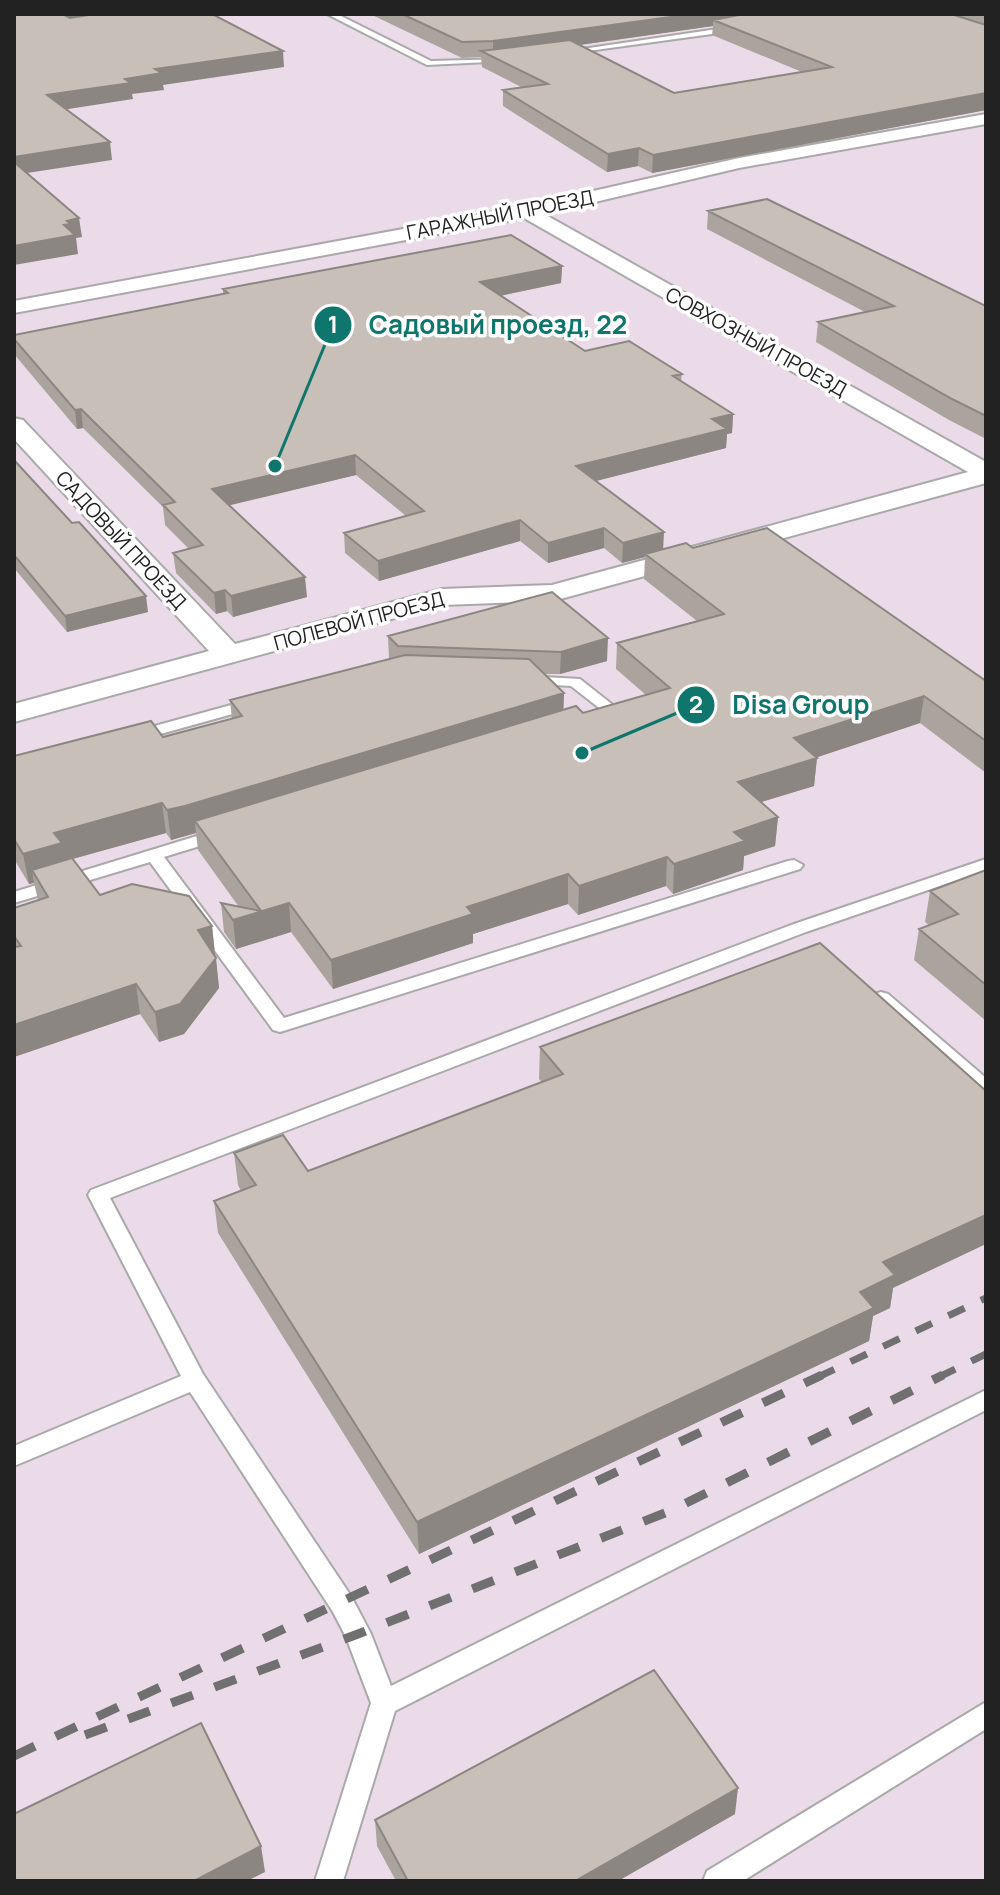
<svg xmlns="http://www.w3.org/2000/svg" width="1000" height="1895" font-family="Manrope,sans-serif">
	<rect width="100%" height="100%" fill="#f2efe9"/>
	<path fill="#ebdbe8" d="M14,14H986V1881H14Z"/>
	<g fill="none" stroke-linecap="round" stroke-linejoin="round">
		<defs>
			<path id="service" d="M327,14H337L431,61L505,59L509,61L427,65Z
				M731,27L734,31L566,54L562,52Z
				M526,676L580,679L623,713L609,719H599L596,716L603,711L571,686L521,683V677Z
				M253,699L258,701V707L135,741L127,736L129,733Z
				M220,829L228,834L226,838L164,857L284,1018L788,861L794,860L803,865L800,869L280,1032L273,1030L150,862L14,903V892Z
				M986,859V870L806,932L110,1198L203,1374L351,1596L371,1634L391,1686L986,1390V1410L395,1711L343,1881H315L371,1703L346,1637L333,1612L190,1392L14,1466V1446L181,1376L88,1195L91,1190L794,924Z
				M881,992L888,994L986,1078V1096L979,1094L874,1002L872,998L874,994Z
				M986,1702V1729L743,1881H703L707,1871Z"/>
			<path id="minor" d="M986,114V124L739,168L544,214L986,462V483L553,601L443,605L14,722V704L209,651L14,439V418L23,420L235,644L442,589L552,585L968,472L524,218L14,313V301L527,206L739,158Z"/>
		</defs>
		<use href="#service" stroke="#a9a9a9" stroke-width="4"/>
		<use href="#minor" stroke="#a9a9a9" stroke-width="4"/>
		<use href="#service" fill="#fff" fill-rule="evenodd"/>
		<use href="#minor" fill="#fff" fill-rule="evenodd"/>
		<path stroke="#707070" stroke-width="7" stroke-dasharray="18 18" stroke-linecap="butt" d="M818,1377L986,1298
			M939,1377L986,1354"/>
		<path stroke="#707070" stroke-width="9" stroke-dasharray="23 23" stroke-linecap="butt" d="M85,1735L358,1634L670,1511L943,1375
			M14,1756L822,1375"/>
	</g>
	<path fill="#aba49e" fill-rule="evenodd" d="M370,14H986V110L652,173L638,166L607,172L503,106V90L521,87L482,67L481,57L462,58ZM713,26L712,35L802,72L674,93L580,45Z
		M708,211L986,306V439L949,420L816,342L818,322L865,312L707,229Z
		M562,266L561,283L500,296L585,351L682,374L681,381L733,414L732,433L727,434L726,448L596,481L663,549L693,548L986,681V773L920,723L817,757L814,786L761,802L778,817L775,846L744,856L743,870L673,894L666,886L578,915L568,904L473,934V943L333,989L291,932L236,949L224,932L221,903L239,907L198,850L196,833L171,840L166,833L73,859L100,895L212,926L219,988L184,1034L159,1042L140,1014L14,1057V908L38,900L34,883L29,884L14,859V756L163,737L232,719L230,700L389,659L388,636L552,592L607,661L560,674H544L564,693L563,709L583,713L646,695L616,669L617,643L697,621L644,579L645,557L622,563L604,548L548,563L520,541L379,581L345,553L344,533L406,516L356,475L229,505L307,597L233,617L227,611L216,614L176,573L173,553L189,549L165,525L163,507L83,428L77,429L14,354V335L223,294V289Z
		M14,460L148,612L67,632L14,568Z
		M986,870V1021L914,960L919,929L929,925L925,922L930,891Z
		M540,1047L893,1288L890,1308L873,1316L869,1341L419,1554L218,1233L214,1201L241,1191L238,1185L234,1153L308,1171L542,1082L539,1079Z
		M735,1814L618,1881H396L377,1846L375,1820Z"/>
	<path fill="#8b8681" d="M64,14H155L67,25Z
		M693,14H731V24L713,20V26L493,57V41Z
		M283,51L284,67L163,85L164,90L132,94L133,99L49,112L47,95L125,79L155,69Z
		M986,93V110L652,173L653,155Z
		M110,142L112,160L14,175V157Z
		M639,148L638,166L607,172L608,154Z
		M79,218L82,237L76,238L78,254L14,265V246L64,225L67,221Z
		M562,266L561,283L480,300V282Z
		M81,409L83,428L77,429L75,410Z
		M733,414L732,433L727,434L726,448L576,486V466L712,419Z
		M355,455L356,475L214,509L212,489Z
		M520,520V541L379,581L378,561Z
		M604,528V548L548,563V543Z
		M664,532L663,552L645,554V557L622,563L623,543Z
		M305,577L307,597L233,617L231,596Z
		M225,590L227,611L216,614L214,593Z
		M146,596L148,612L67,632L65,616Z
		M608,638L607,661L560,674L561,652Z
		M564,693L563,721L195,821L196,833L171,840L167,810Z
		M924,696L920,723L791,766L794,738Z
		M817,758L814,786L735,810L738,782Z
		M162,803L166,833L32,870L34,883L29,884L23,854L54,833Z
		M778,817L775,846L744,856L743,870L673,894L674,864L734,832Z
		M667,857L666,886L578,915L579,886Z
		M568,874V904L473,934V943L333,989L331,960L467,907Z
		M289,903L291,932L236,949L233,920Z
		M212,926L215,956L198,930Z
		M216,958L219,988L184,1034L159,1042L155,1012Z
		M136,984L140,1014L14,1057V1025Z
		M986,1215V1244L893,1288L890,1308L873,1316L869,1341L419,1554L417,1522L860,1292L883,1262Z
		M738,1788L735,1814L618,1881H575Z
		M261,1846L265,1872L247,1881H194Z"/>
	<path fill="#c7bfb8" stroke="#8b8681" stroke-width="2" d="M14,14H64V15L70,18L95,14H212L283,51L155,69L162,73L125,79L131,83L47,95L110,142L14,157Z
		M402,14H693L493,41L462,42Z
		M737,14H951L986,25V93L653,155L639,148L608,154L503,90L548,84L481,51L570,40L674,93L832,67L713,20L739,15Z
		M14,162L79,218L67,221L71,224L64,225L75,235L14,246Z
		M767,199L986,306V416L952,399L818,322L894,306L708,211Z
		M511,235L562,266L480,282L585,351L629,341L682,374L673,376L733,414L712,419L727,429L576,466L664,532L623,543L604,528L548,543L520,520L378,561L344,533L424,511L355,455L212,489L305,577L231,596L225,590L214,593L173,553L203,545L163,505L175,502L81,409L75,410L14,339V335L228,293L223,289Z
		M14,460L72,523L79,522L146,596L65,616L14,555Z
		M767,528L986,681V741L924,696L794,738L817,758L738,782L778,817L734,832L745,841L674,864L667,857L579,886L568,874L467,907L473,914L331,960L289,903L233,920L221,903L261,911L195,821L576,706L583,713L670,688L617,643L724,614L645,554L686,543L693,548Z
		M552,592L608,638L561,652L398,646L388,636Z
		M405,655L529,659L564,693L185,806L167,810L162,803L54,833L62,843L23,854L14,839V756L151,721L163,737L242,716L230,700Z
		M72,858L100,895L132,884L189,896L212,926L198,930L216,958L180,1004L155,1012L136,984L14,1025V947L21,946L14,936V908L48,897L32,870Z
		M986,870V985L919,929L958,914L930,891Z
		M820,943L986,1091V1215L883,1262L895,1275L860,1292L874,1308L417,1522L214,1201L256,1185L234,1153L283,1135L308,1171L563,1074L540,1047Z
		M654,1670L738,1788L575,1881H408L375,1820Z
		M201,1723L261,1846L194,1881H14V1814Z"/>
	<g text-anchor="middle" stroke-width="7" stroke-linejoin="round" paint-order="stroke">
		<g font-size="20" fill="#222" stroke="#fff">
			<text transform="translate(500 215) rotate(-11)" y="7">ГАРАЖНЫЙ ПРОЕЗД</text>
			<text transform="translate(756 342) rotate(29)" y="7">СОВХОЗНЫЙ ПРОЕЗД</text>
			<text transform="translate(121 540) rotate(47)" y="7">САДОВЫЙ ПРОЕЗД</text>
			<text transform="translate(359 621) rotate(-15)" y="7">ПОЛЕВОЙ ПРОЕЗД</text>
		</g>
	</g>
	<path fill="none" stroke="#0f766e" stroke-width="3" d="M275 466L333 325M582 753L696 705"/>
	<g fill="#0f766e" stroke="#fff" stroke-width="3">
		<circle cx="275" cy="466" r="8"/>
		<circle cx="582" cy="753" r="8"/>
		<circle cx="333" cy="325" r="20"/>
		<circle cx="696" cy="705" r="20"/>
	</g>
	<g font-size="24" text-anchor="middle" font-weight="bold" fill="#fff">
		<text x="333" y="333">1</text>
		<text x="696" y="713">2</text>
	</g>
	<g font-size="26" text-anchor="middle" font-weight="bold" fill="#0f766e" stroke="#fff" stroke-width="7" stroke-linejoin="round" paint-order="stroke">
		<text x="498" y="334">Садовый проезд, 22</text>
		<text x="801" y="714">Disa Group</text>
	</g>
	<rect width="1000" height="1895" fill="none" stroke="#222222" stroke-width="32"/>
</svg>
